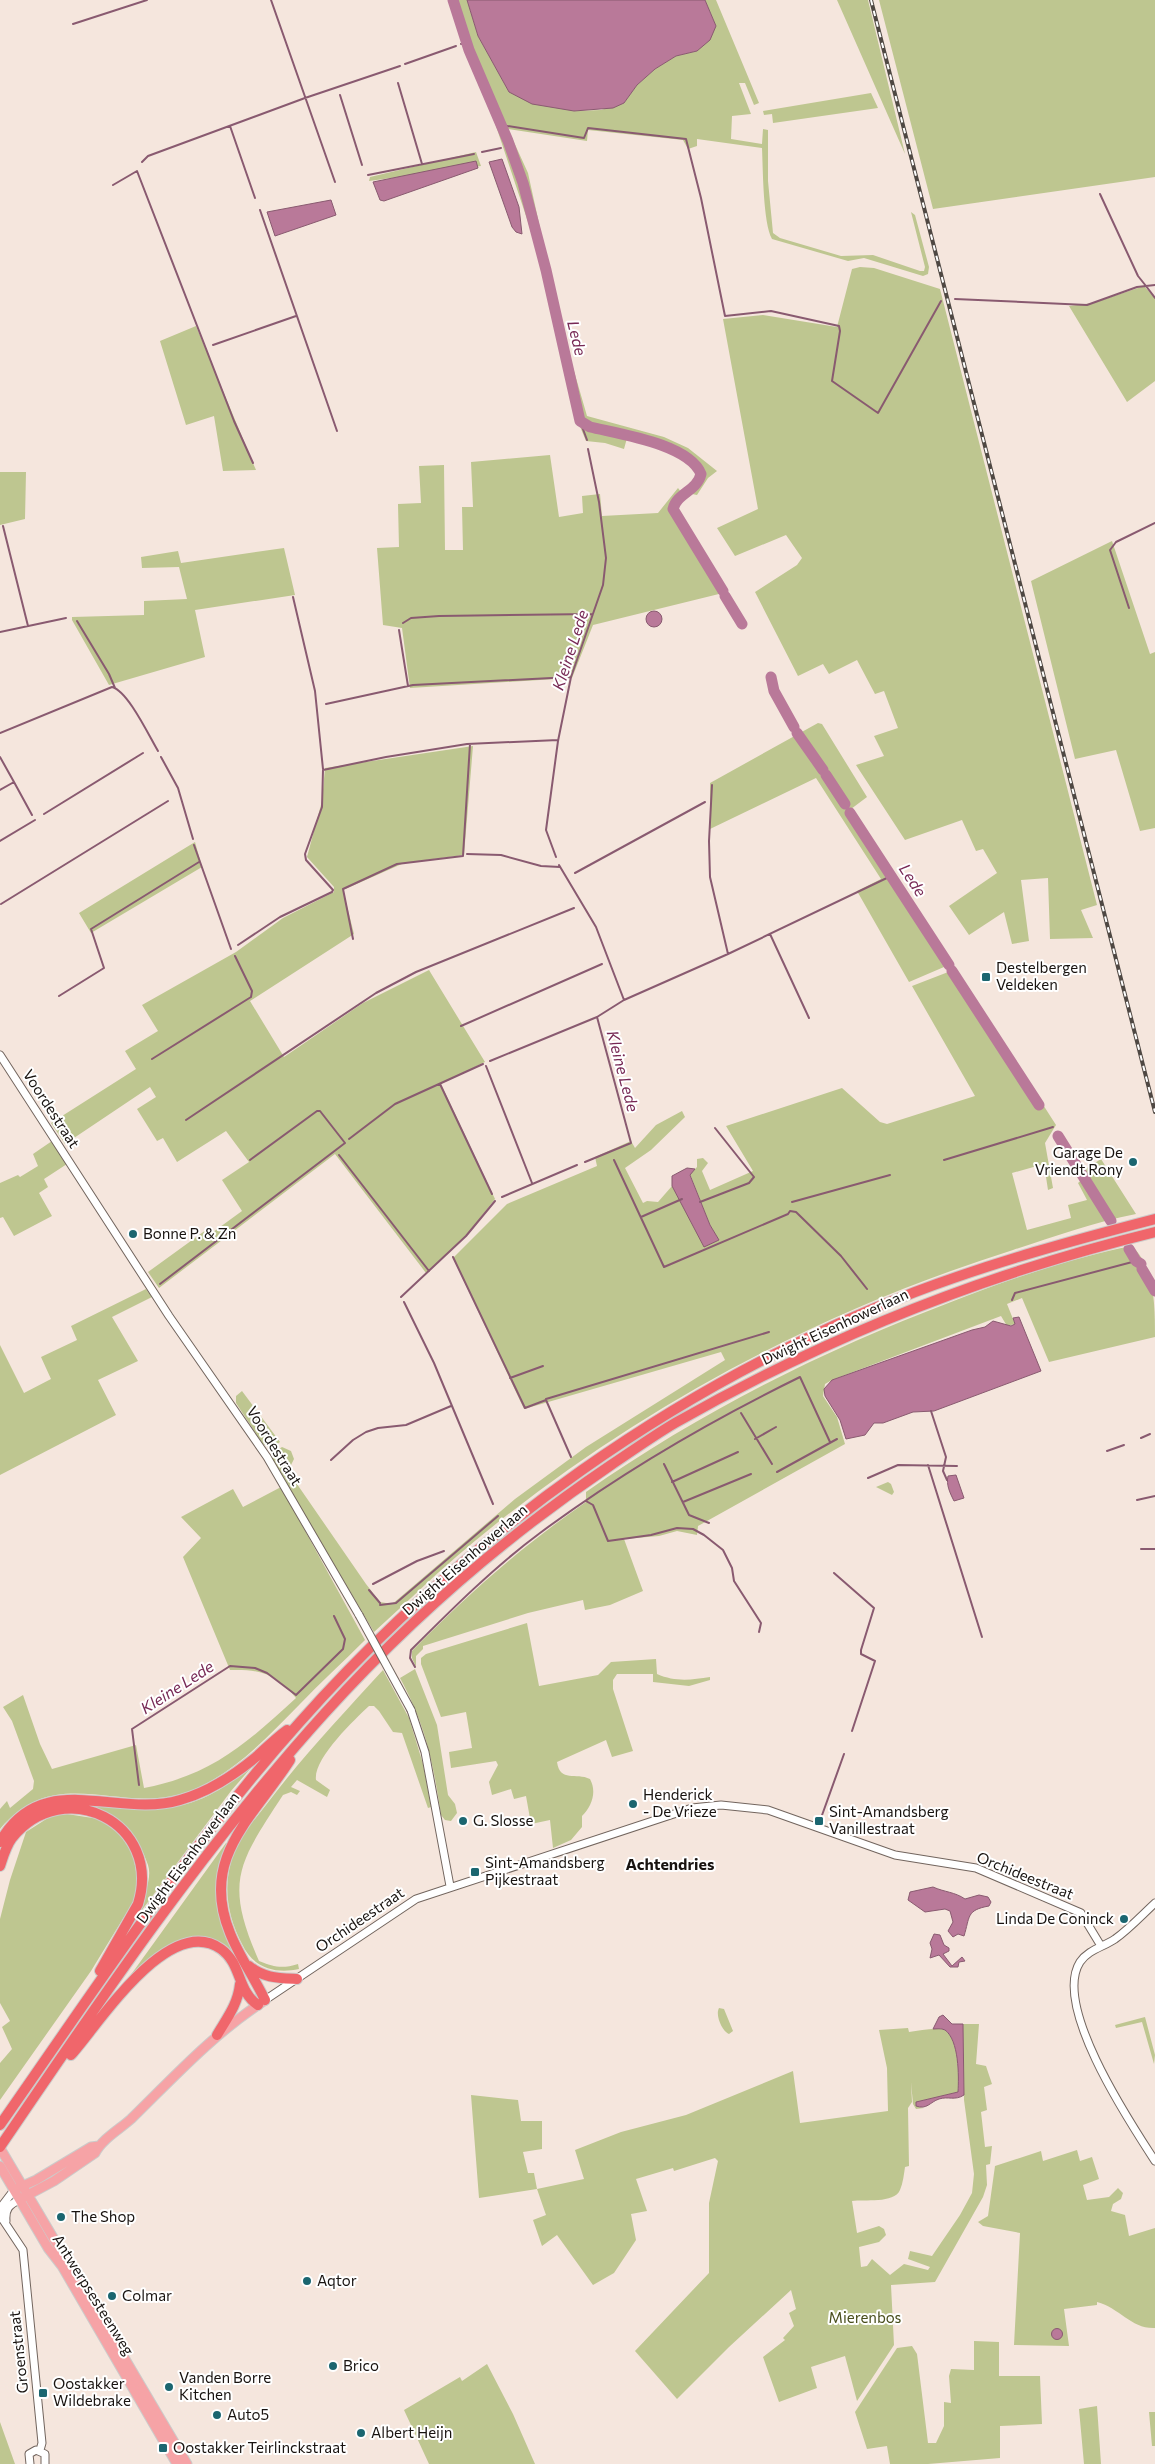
<svg xmlns="http://www.w3.org/2000/svg" width="1155" height="2464" font-family="Commissioner,sans-serif">
	<rect width="100%" height="100%" fill="#f5e6dd"/>
	<path fill="#bec690" d="M451,0H467L478,36L509,92L574,111L601,110L624,103L637,85L655,69L676,56L697,51L716,26L705,0H716L759,103L754,105L745,83H739L751,114L732,116L731,139L762,144L763,129L768,130V181L773,233L780,238L841,256L873,255L920,271H924L925,267L911,212L915,215L929,267L928,274L923,276L864,258L848,261L772,239C763,223 763,169 762,148L697,139V146L688,149L683,140L588,130L587,141L508,129L528,173L563,333L587,416L664,437L688,448L717,471L708,478L697,495L692,494L702,478C703,446 611,430 586,424L584,426L588,428L627,438L624,449L605,443L586,441L574,412L536,246L487,99L463,46Z
		M837,0H868L905,154Z
		M879,0H1155V177L933,209Z
		M871,93L878,108L773,123L772,114L764,115L763,111Z
		M476,152L481,166L369,181L370,177Z
		M860,267L874,268L940,289L1097,905L1081,910L1093,938L1050,939L1048,878L1021,880L1029,941L1012,944L1004,912L969,935L949,906L997,873L983,849L976,851L962,820L905,840L856,765L884,756L874,736L898,728L884,691L875,694L857,660L829,674L823,664L798,676L755,592L797,565L802,558L786,535L735,556L717,528L758,509L723,319L763,315L837,327L852,269Z
		M1144,286L1155,298V381L1127,402L1069,306L1093,303Z
		M196,326L253,463L256,470L223,471L214,416L186,425L160,341Z
		M550,455L559,517L583,513L582,496L600,494L602,516L658,513L678,488L681,492L672,503L670,509L723,593L593,625L572,678L410,688L402,628L383,625L377,548L399,547L398,504L421,503L419,466L444,465L445,550H463L462,507H473L471,462Z
		M0,472H26L25,519L0,525Z
		M1112,541L1150,654L1155,652V828L1140,831L1116,750L1075,759L1031,581Z
		M284,548L295,595L195,610L205,657L109,685L72,620V617L144,615V601L187,599L179,567L142,568L141,557L178,551L181,563Z
		M818,723L822,724L867,797L851,809L951,964L909,982L857,891L881,879L816,778L710,829V783Z
		M473,746L464,855L404,863L343,890L354,934L250,1001L284,1057L363,1003L429,970L485,1062L441,1084L495,1199L466,1236L426,1273L335,1154L159,1288L148,1272L206,1230L209,1235L242,1211L222,1180L249,1162L226,1131L177,1162L163,1138L157,1141L137,1109L156,1097L150,1087L65,1144L51,1123L136,1069L125,1051L158,1031L142,1005L236,952L283,918L334,892V887L307,857L322,801L325,768Z
		M195,842L202,867L91,933L79,913Z
		M956,969L1056,1125L1045,1143L1053,1188L1048,1190L1044,1164L1012,1173L1027,1230L1071,1218L1068,1205L1087,1200L1078,1183L1085,1177L1082,1171L1101,1159L1136,1214C1094,1222 1053,1237 1013,1250C810,1314 618,1418 456,1557C428,1581 402,1607 374,1632L272,1459L273,1453L282,1447L291,1451L294,1459L288,1471L366,1584L380,1602L392,1604L397,1600L515,1499L586,1447L725,1360L721,1352L524,1409L453,1258L507,1204L597,1166L595,1157L631,1141L635,1148L656,1125L682,1111L685,1117L651,1150L625,1168L643,1203L647,1201L658,1202L672,1186L704,1246L719,1240L710,1225L690,1174L697,1167V1159L703,1158L708,1163L702,1171L710,1190L753,1171L726,1126L842,1088L880,1122L887,1124L975,1096L912,986Z
		M52,1141L67,1164L44,1179L48,1187L39,1193L52,1216L14,1236L3,1217L0,1218V1183L18,1175L20,1177L38,1166L33,1154Z
		M1132,1246C1155,1268 1155,1306 1155,1337L1049,1362L1022,1298L1007,1304L1015,1324L1007,1326L1001,1316L832,1380L825,1384L823,1396L837,1417L845,1444L698,1526L697,1535L677,1531L659,1536L624,1539L643,1591L610,1605L585,1610L583,1600L528,1613L423,1646V1649L416,1656V1667L412,1658V1651C467,1595 522,1546 586,1502V1492C700,1412 822,1351 951,1302C1007,1280 1074,1257 1132,1246Z
		M146,1289L152,1297L112,1317L138,1361L98,1380L116,1415L0,1475V1345L24,1393L51,1379L41,1357L77,1340L71,1326Z
		M242,1391L280,1442L274,1446L268,1447L262,1443L236,1403V1396Z
		M888,1482L891,1484L894,1492L892,1495L876,1487Z
		M281,1487L365,1640C343,1662 321,1682 300,1704C267,1737 238,1770 195,1789C123,1820 59,1759 0,1829V1809L7,1801L10,1808L33,1789L34,1781L12,1721L3,1707L23,1695L40,1744L52,1769L136,1745L144,1788C212,1775 247,1743 296,1698C276,1674 260,1669 230,1670L183,1557L201,1538L181,1517L233,1489L243,1507Z
		M527,1623L539,1686L598,1675L611,1662L656,1659L657,1674C675,1682 691,1680 710,1677V1680L689,1686L653,1682V1674H617L613,1680V1689L633,1751L612,1757L606,1740L557,1762C560,1783 576,1772 590,1779C597,1792 592,1806 582,1816V1827L571,1840L553,1848L550,1820L531,1824L526,1796L514,1799L511,1789L492,1795L489,1782L498,1765L496,1761L451,1768L449,1752L472,1748L466,1712L441,1717L421,1664V1658L426,1654Z
		M415,1669L437,1725L448,1795L455,1804L457,1813L451,1821L445,1820L441,1815C433,1762 426,1726 400,1678Z
		M383,1670L409,1718L423,1764L431,1807L428,1808L402,1733L393,1732L379,1711L374,1706H369C354,1720 313,1759 316,1780L330,1790L327,1797L297,1780L291,1787L300,1791L297,1795L291,1792L283,1795C238,1864 224,1881 259,1961C274,1967 282,1969 298,1964L299,1969C275,1974 253,1968 242,1944C227,1916 222,1883 234,1853C241,1835 255,1819 266,1805C302,1757 343,1714 383,1670Z
		M249,1768H251L231,1791L142,1910C141,1898 153,1880 148,1865C132,1818 104,1808 57,1803C140,1803 177,1829 249,1768Z
		M67,1814L99,1819L119,1833L133,1854L137,1877L135,1899L91,1971L0,2100V2063L12,2049L2,2027L10,2021L0,2003V1919L10,1880L26,1832L51,1816Z
		M226,1843L229,1844L218,1870L217,1881L247,1973H245C239,1961 233,1955 223,1947C191,1921 159,1967 130,1976Z
		M719,2008L724,2009L733,2031L729,2034C722,2031 715,2015 719,2008Z
		M1145,2017L1155,2055L1154,2064L1142,2022L1116,2028L1115,2025Z
		M963,2024H979L976,2064L986,2066L992,2084L984,2087L987,2110L981,2112L985,2147L992,2146L990,2164L986,2165L987,2185L983,2197L935,2282L891,2285L894,2345L857,2401L845,2356L811,2367L817,2388L779,2402L763,2357L785,2340L783,2338L794,2326L789,2313L796,2309L791,2290L729,2347L677,2399L635,2351L709,2273V2203L718,2161L715,2158L674,2171L673,2168L636,2179L647,2211L631,2214L636,2240L614,2273L593,2285L557,2235L542,2246L533,2220L546,2215L537,2189L479,2198L471,2095L518,2100L521,2121H542V2149L523,2152L528,2173H534L537,2189L584,2179L575,2150L621,2132L686,2115L793,2071L800,2123L888,2111L887,2068L879,2030L908,2028L909,2032C919,2031 930,2028 940,2029C959,2029 959,2079 958,2092L916,2102L919,2107L924,2108L916,2109L913,2104L911,2082L912,2102L908,2108L909,2166L905,2167C904,2174 903,2183 900,2190C894,2204 864,2199 852,2201L857,2233L879,2226L884,2229L886,2235L879,2242L859,2247L861,2267L867,2266L872,2259L890,2275L904,2264L928,2270L930,2267L908,2259L910,2251L932,2256L960,2215L972,2193L974,2174L964,2100Z
		M1077,2150L1080,2161L1092,2157L1099,2179L1083,2185L1087,2200L1109,2197L1118,2188L1123,2193L1121,2199L1113,2204L1111,2211L1125,2215L1129,2236L1155,2228V2328C1131,2329 1120,2308 1097,2302V2305L1064,2309L1069,2346L1014,2345L1020,2233L983,2226L978,2222L988,2216L995,2166L1041,2151L1043,2161Z
		M974,2341L999,2342V2376H1040L1042,2424L1000,2426V2458L928,2464H890L887,2446L867,2449L855,2412L897,2348L912,2346L917,2354L928,2443H936L944,2426V2402L951,2403L949,2376L951,2369L974,2370Z
		M487,2364L513,2414L535,2464H429L404,2410L460,2377L462,2381Z
		M1097,2406L1101,2464H1084L1079,2409Z
		M1149,2412H1155V2446H1152Z
		M0,2422L15,2464H0Z"/>
	<path fill="#b97999" stroke="#895a70" d="M467,0H705L716,26L710,40L697,51L676,56L655,69L637,85L624,103L613,108L574,111L532,104L509,92L478,36Z
		M502,159L519,207L522,234L516,232L512,227L489,162Z
		M476,161L478,168L384,201L380,200L373,182Z
		M331,200L336,215L275,236L267,212Z
		M646 619a8 8 0 1 1 16 0a8 8 0 1 1-16 0Z
		M687,1168L695,1169L690,1175L710,1225L719,1240L704,1247L672,1186V1176Z
		M1019,1317L1041,1371L934,1411L913,1412L883,1423H874L865,1435L846,1439L840,1420L825,1396L824,1389L832,1380L972,1330L985,1327L993,1321L1011,1326L1015,1324L1013,1318Z
		M956,1475L964,1498L954,1501C950,1493 946,1485 948,1476Z
		M933,1887C944,1892 955,1892 965,1899L979,1895L988,1897L991,1902L989,1906C966,1910 970,1917 964,1936L958,1934L953,1937L948,1931L953,1922L950,1911L945,1909L925,1912L908,1900L910,1892Z
		M934,1934L940,1935L944,1945L949,1948V1951L943,1954L952,1966L962,1957L965,1961L959,1962L958,1967H950L939,1955L930,1958L932,1949L930,1943Z
		M943,2015L952,2024H963L964,2095C955,2101 948,2096 939,2099C930,2102 927,2110 916,2106V2102L958,2092C959,2076 959,2040 945,2030C941,2028 937,2029 933,2029L939,2017Z
		M1051.5 2334a5.5 5.5 0 1 1 11 0a5.5 5.5 0 1 1-11 0Z"/>
	<g fill="none" stroke-linecap="round" stroke-linejoin="round">
		<path stroke="#895a70" stroke-width="2" d="M271,0L335,182
			M73,24L147,0
			M461,44L466,42
			M405,64L456,46
			M398,83L422,164
			M340,95L362,165
			M501,125L584,138L588,128L686,139L701,198L725,316L771,311L839,326L840,331L832,381L878,413L941,301
			M230,126L255,198
			M482,152L501,148
			M142,162L148,156L305,98L400,66
			M368,175L474,154
			M113,185L137,171L234,421L253,463
			M1100,194L1138,276L1146,286L1155,285
			M260,210L337,431
			M955,299L1087,305L1137,287L1146,286L1155,298
			M213,345L296,316
			M580,421L587,440
			M3,526L28,626
			M293,597L315,691L323,769
			M1129,608L1110,550L1116,542L1155,523
			M77,621L109,674L115,688
			M403,623L411,618L439,616L593,614
			M399,630L408,686
			M0,632L66,618
			M326,704L413,685L571,677
			M0,733L112,687C128,691 149,736 158,751
			M0,757L14,782L0,790
			M161,757L178,788L193,839
			M14,782L32,815
			M712,785L709,841L710,877L728,954
			M44,814L143,753
			M0,841L35,820
			M194,845L231,949
			M467,854L501,855L541,866L560,867
			M556,857L546,830L558,741L571,677L603,585L606,558L599,502L588,449
			M559,865L596,927L624,1000L597,1017L631,1143L585,1162
			M575,873L705,802
			M1,904L168,801
			M770,934L809,1018
			M353,939L343,889L397,864L463,856L470,744
			M238,945L280,917L332,892L333,890L306,860L305,854L322,807L323,770L386,757L467,744L558,740
			M59,996L104,968L91,929L199,862
			M624,1000L728,954L891,876
			M461,1026L602,964
			M152,1059L251,997L252,991L235,956
			M490,1061L597,1017
			M486,1066L532,1183
			M440,1084L492,1194
			M186,1120L376,993L416,972L574,908
			M349,1139L395,1104L483,1064
			M339,1155L429,1271
			M614,1160L664,1267L788,1214L790,1211L796,1212L841,1256L867,1289
			M944,1160L1053,1127
			M502,1197L577,1165
			M700,1202L749,1183L754,1177L715,1128
			M792,1202L890,1175
			M641,1217L682,1199
			M453,1257L525,1408L546,1400L571,1457
			M160,1284L345,1143L320,1111H317L250,1160
			M401,1297L466,1236L495,1201
			M1012,1300L1015,1293L1136,1261
			M404,1302L434,1363L493,1504
			M510,1378L543,1366
			M546,1399L769,1332
			M931,1411L946,1457L943,1471L947,1480
			M741,1413L772,1464
			M1141,1438L1150,1434
			M755,1439L776,1427
			M1107,1451L1124,1445
			M331,1460L353,1440L366,1432L378,1428L406,1425L451,1406
			M664,1464L689,1515L709,1523
			M928,1465L982,1637
			M777,1472L837,1439
			M868,1478L898,1465L957,1466
			M672,1482L738,1452
			M1137,1500L1155,1496
			M586,1501L593,1505L608,1541L651,1535L677,1528L693,1529L704,1535L723,1550L732,1568L734,1581L761,1623L759,1632
			M683,1502L751,1474
			M1141,1549H1155
			M834,1573L874,1608L861,1650V1654L875,1661L852,1731
			M373,1584L417,1561L444,1551
			M369,1590L380,1603
			M380,1605L396,1603L498,1516
			M415,1667L410,1658L411,1650C452,1609 494,1567 540,1533C622,1472 710,1421 800,1377L830,1442
			M139,1785L132,1729L230,1666L255,1668L267,1673L296,1695L343,1649L345,1639L334,1616
			M821,1818L844,1754"/>
		<path stroke="#b97999" stroke-width="11" d="M453,0L469,50L508,141L523,183L546,270L580,421L590,427C619,434 689,444 701,474C697,491 677,493 673,509L723,591
			M725,596L742,624
			M771,677L774,691L794,727
			M797,733L823,770
			M826,775L845,804
			M850,813L949,965
			M952,971L1039,1105
			M1058,1136L1111,1221
			M1129,1249L1136,1261L1141,1264
			M1142,1269L1155,1291"/>
		<defs>
			<path id="minor" d="M0,1055L169,1316L267,1457L359,1615
				M411,1710L425,1752L450,1886
				M1155,1903C1142,1915 1129,1929 1115,1939C1103,1947 1088,1950 1080,1962C1052,2006 1131,2124 1155,2161
				M265,2000L416,1899L692,1808L721,1805L768,1810L895,1855L976,1868L1081,1913L1101,1946
				M14,2190L1,2207V2217L23,2250L42,2443L40,2450
				M6,2221C5,2209 9,2205 19,2200
				M30,2464L29,2454L36,2450L45,2454V2464"/>
			<path id="major" d="M0,2148L187,2464
				M0,2166L48,2248L62,2266L177,2464
				M18,2188L36,2180L91,2147L99,2146
				M24,2197L54,2181L95,2153C102,2139 120,2129 131,2119C174,2077 213,2034 264,2001"/>
			<path id="highway" d="M0,1842C42,1767 117,1819 180,1800C209,1792 233,1776 256,1757C266,1748 276,1738 287,1730
				M0,1866C3,1857 6,1846 12,1838C64,1774 163,1823 138,1904L100,1971
				M249,1966C263,1978 279,1978 297,1979
				M265,2000C254,1977 239,1956 230,1933C199,1857 254,1817 290,1760
				M217,2035C227,2018 238,2004 240,1984
				M71,2055C99,2024 169,1912 221,1949C242,1964 237,1991 258,2005
				M0,2125C96,1988 187,1848 299,1723C466,1535 680,1381 915,1292C994,1262 1074,1240 1155,1219
				M0,2147C101,1998 203,1848 324,1714C409,1620 506,1536 611,1465C632,1451 653,1436 675,1423C828,1336 984,1274 1155,1232"/>
		</defs>
		<use href="#minor" stroke="#72655e" stroke-width="9"/>
		<use href="#major" stroke="#cccbca" stroke-width="11"/>
		<use href="#highway" stroke="#cccbca" stroke-width="12"/>
		<use href="#minor" stroke="#fff" stroke-width="7"/>
		<use href="#major" stroke="#f6a3a6" stroke-width="9"/>
		<use href="#highway" stroke="#f0666b" stroke-width="10"/>
		<defs>
			<path id="rail" d="M871,0L1155,1112"/>
		</defs>
		<use href="#rail" stroke="#4f4843" stroke-width="4"/>
		<use href="#rail" stroke="#fff" stroke-width="2" stroke-dasharray="5.5" stroke-linecap="butt"/>
		<defs>
			<path id="minor-bridge" d="M359,1615L411,1710"/>
		</defs>
		<use href="#minor-bridge" stroke="#72655e" stroke-width="9" stroke-linecap="butt"/>
		<use href="#minor-bridge" stroke="#fff" stroke-width="7"/>
	</g>
	<g fill="#1b6670" stroke="#fff" stroke-width="2">
		<rect x="981" y="972" width="10" height="10" rx="2.5"/>
		<circle cx="1133" cy="1162" r="5"/>
		<circle cx="133" cy="1234" r="5"/>
		<circle cx="633" cy="1804" r="5"/>
		<circle cx="463" cy="1821" r="5"/>
		<rect x="814" y="1816" width="10" height="10" rx="2.5"/>
		<rect x="470" y="1867" width="10" height="10" rx="2.5"/>
		<circle cx="1124" cy="1919" r="5"/>
		<circle cx="61" cy="2217" r="5"/>
		<circle cx="307" cy="2281" r="5"/>
		<circle cx="112" cy="2296" r="5"/>
		<circle cx="333" cy="2366" r="5"/>
		<circle cx="169" cy="2387" r="5"/>
		<rect x="38" y="2388" width="10" height="10" rx="2.5"/>
		<circle cx="217" cy="2415" r="5"/>
		<circle cx="361" cy="2433" r="5"/>
		<rect x="158" y="2443" width="10" height="10" rx="2.5"/>
	</g>
	<g text-anchor="middle" stroke-width="4" stroke-linejoin="round" paint-order="stroke">
		<g font-size="15" fill="#181310" stroke="#fff" text-anchor="start">
			<text x="996" y="973">Destelbergen<tspan x="996" dy="17">Veldeken</tspan></text>
			<text x="1123" y="1158" text-anchor="end">Garage De<tspan x="1123" dy="17">Vriendt Rony</tspan></text>
			<text x="143" y="1239">Bonne P. &amp; Zn</text>
			<text x="643" y="1800">Henderick<tspan x="643" dy="17">- De Vrieze</tspan></text>
			<text x="829" y="1817">Sint-Amandsberg<tspan x="829" dy="17">Vanillestraat</tspan></text>
			<text x="473" y="1826">G. Slosse</text>
			<text x="485" y="1868">Sint-Amandsberg<tspan x="485" dy="17">Pijkestraat</tspan></text>
			<text x="1114" y="1924" text-anchor="end">Linda De Coninck</text>
			<text x="71" y="2222">The Shop</text>
			<text x="317" y="2286">Aqtor</text>
			<text x="122" y="2301">Colmar</text>
			<text x="343" y="2371">Brico</text>
			<text x="179" y="2383">Vanden Borre<tspan x="179" dy="17">Kitchen</tspan></text>
			<text x="53" y="2389">Oostakker<tspan x="53" dy="17">Wildebrake</tspan></text>
			<text x="227" y="2420">Auto5</text>
			<text x="371" y="2438">Albert Heijn</text>
			<text x="173" y="2453">Oostakker Teirlinckstraat</text>
		</g>
		<g font-size="15" fill="#181310" stroke="#fff">
			<text transform="translate(51 1109) rotate(57)" y="5">Voordestraat</text>
			<text transform="translate(835 1327) rotate(-25)" y="5">Dwight Eisenhowerlaan</text>
			<text transform="translate(274 1446) rotate(58)" y="5">Voordestraat</text>
			<text transform="translate(465 1560) rotate(-41)" y="5">Dwight Eisenhowerlaan</text>
			<text transform="translate(188 1858) rotate(-53)" y="5">Dwight Eisenhowerlaan</text>
			<text transform="translate(1025 1876) rotate(22)" y="5">Orchideestraat</text>
			<text transform="translate(360 1920) rotate(-34)" y="5">Orchideestraat</text>
			<text transform="translate(93 2295) rotate(58)" y="5">Antwerpsesteenweg</text>
			<text transform="translate(19 2352) rotate(-96)" y="5">Groenstraat</text>
		</g>
		<g font-size="15" fill="#484d1b" stroke="#fff">
			<text x="865" y="2323">Mierenbos</text>
		</g>
		<g font-size="16" font-style="italic" fill="#772955" stroke="#fff">
			<text transform="translate(577 338) rotate(76)" y="6">Lede</text>
			<text transform="translate(570 650) rotate(-72)" y="6">Kleine Lede</text>
			<text transform="translate(913 880) rotate(57)" y="6">Lede</text>
			<text transform="translate(623 1071) rotate(75)" y="6">Kleine Lede</text>
			<text transform="translate(177 1687) rotate(-33)" y="6">Kleine Lede</text>
		</g>
		<g font-size="16" font-weight="bold" fill="#181310" stroke="#fff">
			<text x="670" y="1870">Achtendries</text>
		</g>
	</g>
</svg>
